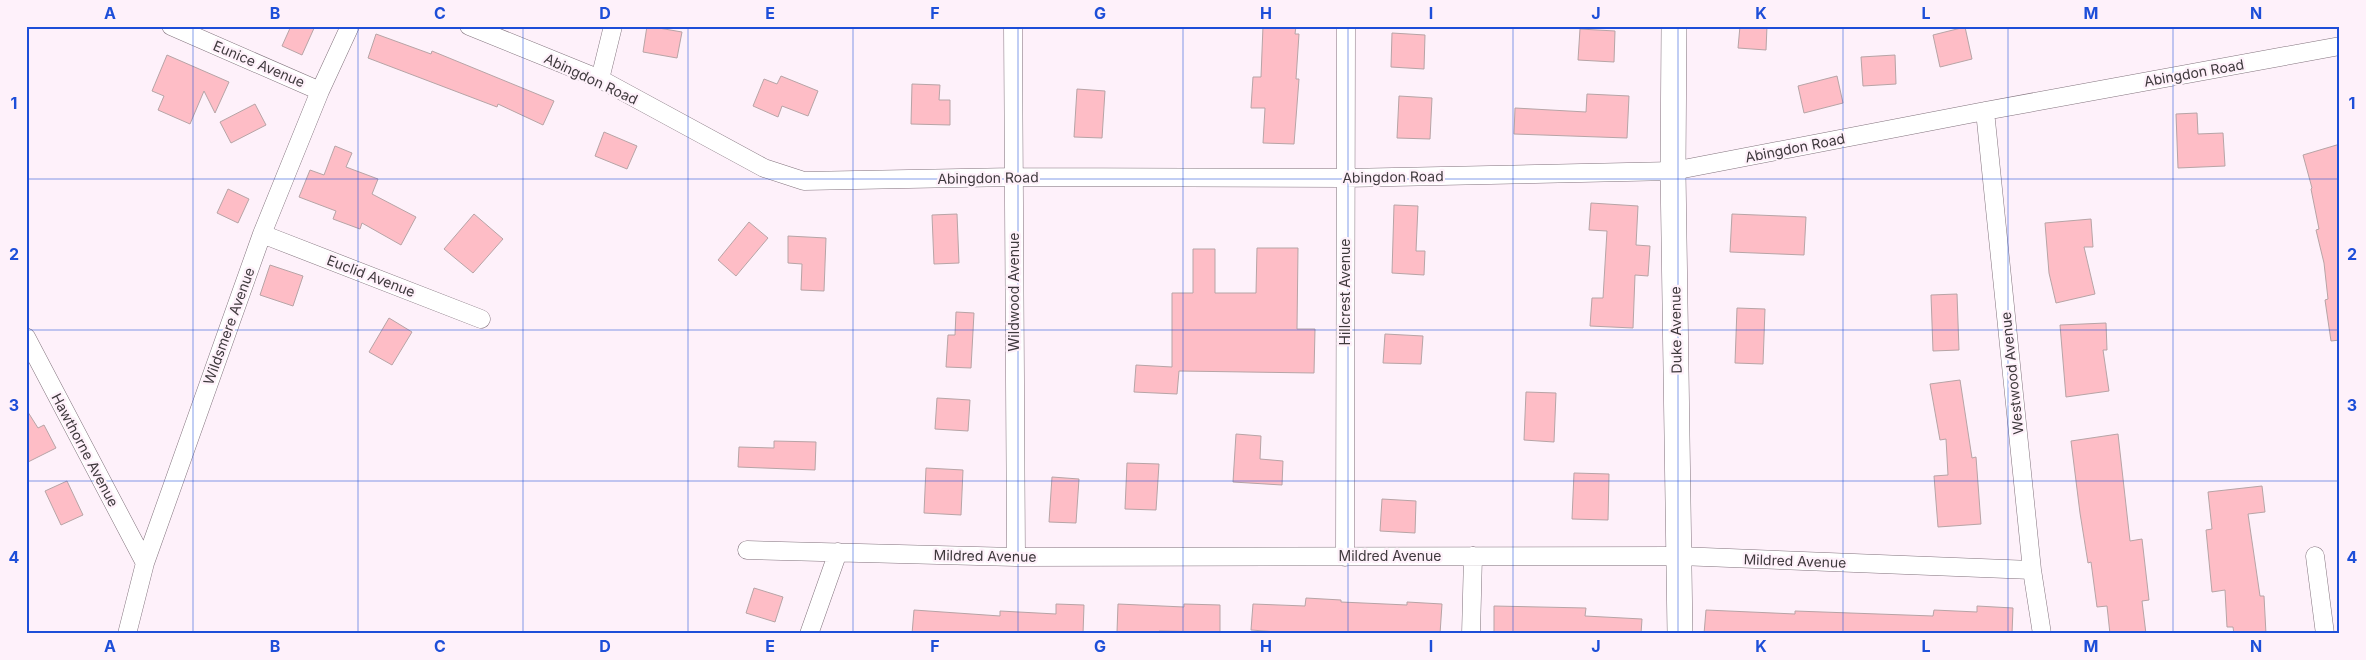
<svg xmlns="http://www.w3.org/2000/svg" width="2366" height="660" font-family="Inter,sans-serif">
	<rect width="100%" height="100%" fill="#fef1fa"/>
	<path fill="#febdc6" stroke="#b7a4a6" d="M291,26H315L302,55L282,46Z
		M647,26L682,32L677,58L643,52Z
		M1263,26H1296L1295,34H1299L1296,79H1299L1294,144L1263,143L1265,108H1251L1253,77H1261Z
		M1740,26H1767L1766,50L1738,48Z
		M1965,27L1972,59L1940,67L1933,35Z
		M1580,29L1615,31L1614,62L1578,60Z
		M1392,33L1425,35L1424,69L1391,67Z
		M376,34L431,54L432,51L554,101L543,125L498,104L497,107L368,58Z
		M167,55L229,82L215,113L204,91L190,124L158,110L164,96L152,91Z
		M1895,55L1896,84L1863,86L1861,57Z
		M781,76L818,91L808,116L782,106L778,117L753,106L764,79L777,84Z
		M1837,76L1843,103L1804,113L1798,86Z
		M912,84L940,85L939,100H950V125L911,124Z
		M1077,89L1105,91L1102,138L1074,137Z
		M1587,94L1629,96L1627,138L1514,134L1515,108L1586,112Z
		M1399,96L1432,98L1430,139L1397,138Z
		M255,104L266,125L231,143L220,122Z
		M2197,113L2198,134L2223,133L2225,166L2178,168L2176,114Z
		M604,132L637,146L627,169L595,156Z
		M2340,144V340L2331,341L2325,300L2328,299L2324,263L2316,230L2319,229L2311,189L2312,188L2303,155Z
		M335,146L352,153L346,167L378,179L372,194L416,217L401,245L362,223L360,229L333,219L336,211L299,197L310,170L324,175Z
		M228,189L249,199L238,223L217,213Z
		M1591,203L1638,206L1636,245L1650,246L1648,276L1635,275L1633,328L1590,326L1592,298H1603L1607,231L1589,230Z
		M1394,205L1418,206L1416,251H1425L1424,275L1392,273Z
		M474,214L503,239L473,273L444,249Z
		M957,214L959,263L934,264L932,215Z
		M1732,214L1806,217L1804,255L1730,252Z
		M2091,219L2093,247H2084L2095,294L2056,303L2049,273L2045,223Z
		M749,222L768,238L736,276L718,260Z
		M788,236L826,238L824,291L801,290L802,264L788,263Z
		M1257,248H1298L1297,329H1315L1314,373L1179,371L1177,394L1134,392L1136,365L1172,367V293H1193V249H1215V293H1256Z
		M270,265L303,276L293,306L260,295Z
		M1957,294L1959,350L1933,351L1931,295Z
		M1737,308L1765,309L1763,364L1735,363Z
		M956,312L974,313L971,368L946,367L948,335H955Z
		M389,318L412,332L392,365L369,352Z
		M2106,323L2107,350H2103L2109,391L2066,397L2060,325Z
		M1385,334L1423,336L1421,364L1383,363Z
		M1960,380L1972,458L1976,457L1981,524L1938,527L1934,476L1948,475L1946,439L1940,440L1930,384Z
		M1526,392L1556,393L1554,442L1524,440Z
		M937,398L970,400L968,431L935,429Z
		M26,409L38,428L44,425L56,448L26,463Z
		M1236,434L1261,436L1260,459L1283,461L1282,485L1233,482Z
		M2118,434L2130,541L2142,539L2149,600L2142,601L2146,634H2110L2107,606L2097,607L2091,562L2088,563L2080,513L2071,441Z
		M774,441L816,442L815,470L738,467L739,447L774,448Z
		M1127,463L1159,464L1156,510L1125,509Z
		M926,468L963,470L961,515L924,513Z
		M1574,473L1609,474L1608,520L1572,519Z
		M1052,477L1079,479L1076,523L1049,522Z
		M67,481L83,515L61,525L45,491Z
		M2262,486L2265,512L2248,514L2260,596H2264L2266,634H2234L2233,627H2227L2225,590L2212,592L2206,530L2212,529L2208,492Z
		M1382,499L1416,501L1415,533L1380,531Z
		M754,588L783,597L775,622L746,613Z
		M1306,598L1341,600V602L1407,605V602L1442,604L1440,634H1304L1251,630L1253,604L1305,606Z
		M1056,604L1084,605L1083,634H912L914,610L1000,616V611L1056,614Z
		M1118,604L1184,607V604L1220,605V632L1159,631V634L1117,632Z
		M1494,606L1586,608L1585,616L1642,619L1641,634H1494Z
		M1977,606L2013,608L2012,634H1704L1706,610L1795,614V611L1933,616L1934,610L1977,612Z"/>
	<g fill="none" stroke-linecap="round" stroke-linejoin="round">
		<defs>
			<path id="street" d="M171,26L320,91
				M469,26L600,79L764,168L804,181L1013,177L1345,178L1673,171L1985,111L2340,46
				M1013,26L1016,557
				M600,79L613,26
				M1985,111L2032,570L2042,634
				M262,234L481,319
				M26,337L145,563
				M747,550L1016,557L1679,556L2032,570
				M2315,556L2325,634
				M1345,557L1346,26
				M127,634L145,563L262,234L320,91L350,26
				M809,634L838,552
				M1471,634L1473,556"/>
			<path id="secondary" d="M1674,26L1673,171L1680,634"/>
		</defs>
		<use href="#street" stroke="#82737d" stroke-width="19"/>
		<use href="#secondary" stroke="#82737d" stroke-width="26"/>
		<use href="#street" stroke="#fff" stroke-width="18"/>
		<use href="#secondary" stroke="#fff" stroke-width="25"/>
	</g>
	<path fill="none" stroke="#1d4ed8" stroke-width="1" stroke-opacity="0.55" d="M193,26V634M358,26V634M523,26V634M688,26V634M853,26V634M1018,26V634M1183,26V634M1348,26V634M1513,26V634M1678,26V634M1843,26V634M2008,26V634M2173,26V634M26,179H2340M26,330H2340M26,481H2340"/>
	<g text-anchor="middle" stroke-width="4.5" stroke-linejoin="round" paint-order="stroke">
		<g font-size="14" fill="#3f393d" stroke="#fef1fa">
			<text transform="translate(259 64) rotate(23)" y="5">Eunice Avenue</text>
			<text transform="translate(2194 73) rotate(-10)" y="5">Abingdon Road</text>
			<text transform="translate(591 79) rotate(25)" y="5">Abingdon Road</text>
			<text transform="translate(1795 148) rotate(-11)" y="5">Abingdon Road</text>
			<text transform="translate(1393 177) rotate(-1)" y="5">Abingdon Road</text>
			<text transform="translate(988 178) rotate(-1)" y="5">Abingdon Road</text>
			<text transform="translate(371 276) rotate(21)" y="5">Euclid Avenue</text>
			<text transform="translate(1014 292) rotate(-90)" y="5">Wildwood Avenue</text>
			<text transform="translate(1345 292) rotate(-90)" y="5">Hillcrest Avenue</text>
			<text transform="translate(229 326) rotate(-70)" y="5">Wildsmere Avenue</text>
			<text transform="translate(1676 330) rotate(-91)" y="5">Duke Avenue</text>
			<text transform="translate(2012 373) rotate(-96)" y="5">Westwood Avenue</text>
			<text transform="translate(85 450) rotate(62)" y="5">Hawthorne Avenue</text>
			<text transform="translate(985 556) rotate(1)" y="5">Mildred Avenue</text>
			<text x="1390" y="561">Mildred Avenue</text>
			<text transform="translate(1795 561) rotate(2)" y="5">Mildred Avenue</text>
		</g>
	</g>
	<rect width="2366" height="660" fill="none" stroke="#fef1fa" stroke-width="55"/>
	<rect x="28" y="28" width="2310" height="604" fill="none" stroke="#1d4ed8" stroke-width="2"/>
	<g font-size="16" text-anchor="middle" font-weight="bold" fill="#1d4ed8">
		<text x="110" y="19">A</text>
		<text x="275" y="19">B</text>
		<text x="440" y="19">C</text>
		<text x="605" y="19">D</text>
		<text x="770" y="19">E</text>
		<text x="935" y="19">F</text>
		<text x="1100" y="19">G</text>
		<text x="1266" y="19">H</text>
		<text x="1431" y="19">I</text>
		<text x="1596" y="19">J</text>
		<text x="1761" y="19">K</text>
		<text x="1926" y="19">L</text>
		<text x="2091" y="19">M</text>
		<text x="2256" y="19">N</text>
		<text x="14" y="109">1</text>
		<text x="2352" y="109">1</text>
		<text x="14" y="260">2</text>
		<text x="2352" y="260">2</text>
		<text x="14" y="411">3</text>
		<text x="2352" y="411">3</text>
		<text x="14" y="563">4</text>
		<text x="2352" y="563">4</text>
		<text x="110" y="652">A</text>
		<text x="275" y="652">B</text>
		<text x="440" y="652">C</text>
		<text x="605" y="652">D</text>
		<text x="770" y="652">E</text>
		<text x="935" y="652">F</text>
		<text x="1100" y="652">G</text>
		<text x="1266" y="652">H</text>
		<text x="1431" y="652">I</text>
		<text x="1596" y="652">J</text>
		<text x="1761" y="652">K</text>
		<text x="1926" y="652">L</text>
		<text x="2091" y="652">M</text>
		<text x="2256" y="652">N</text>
	</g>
</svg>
